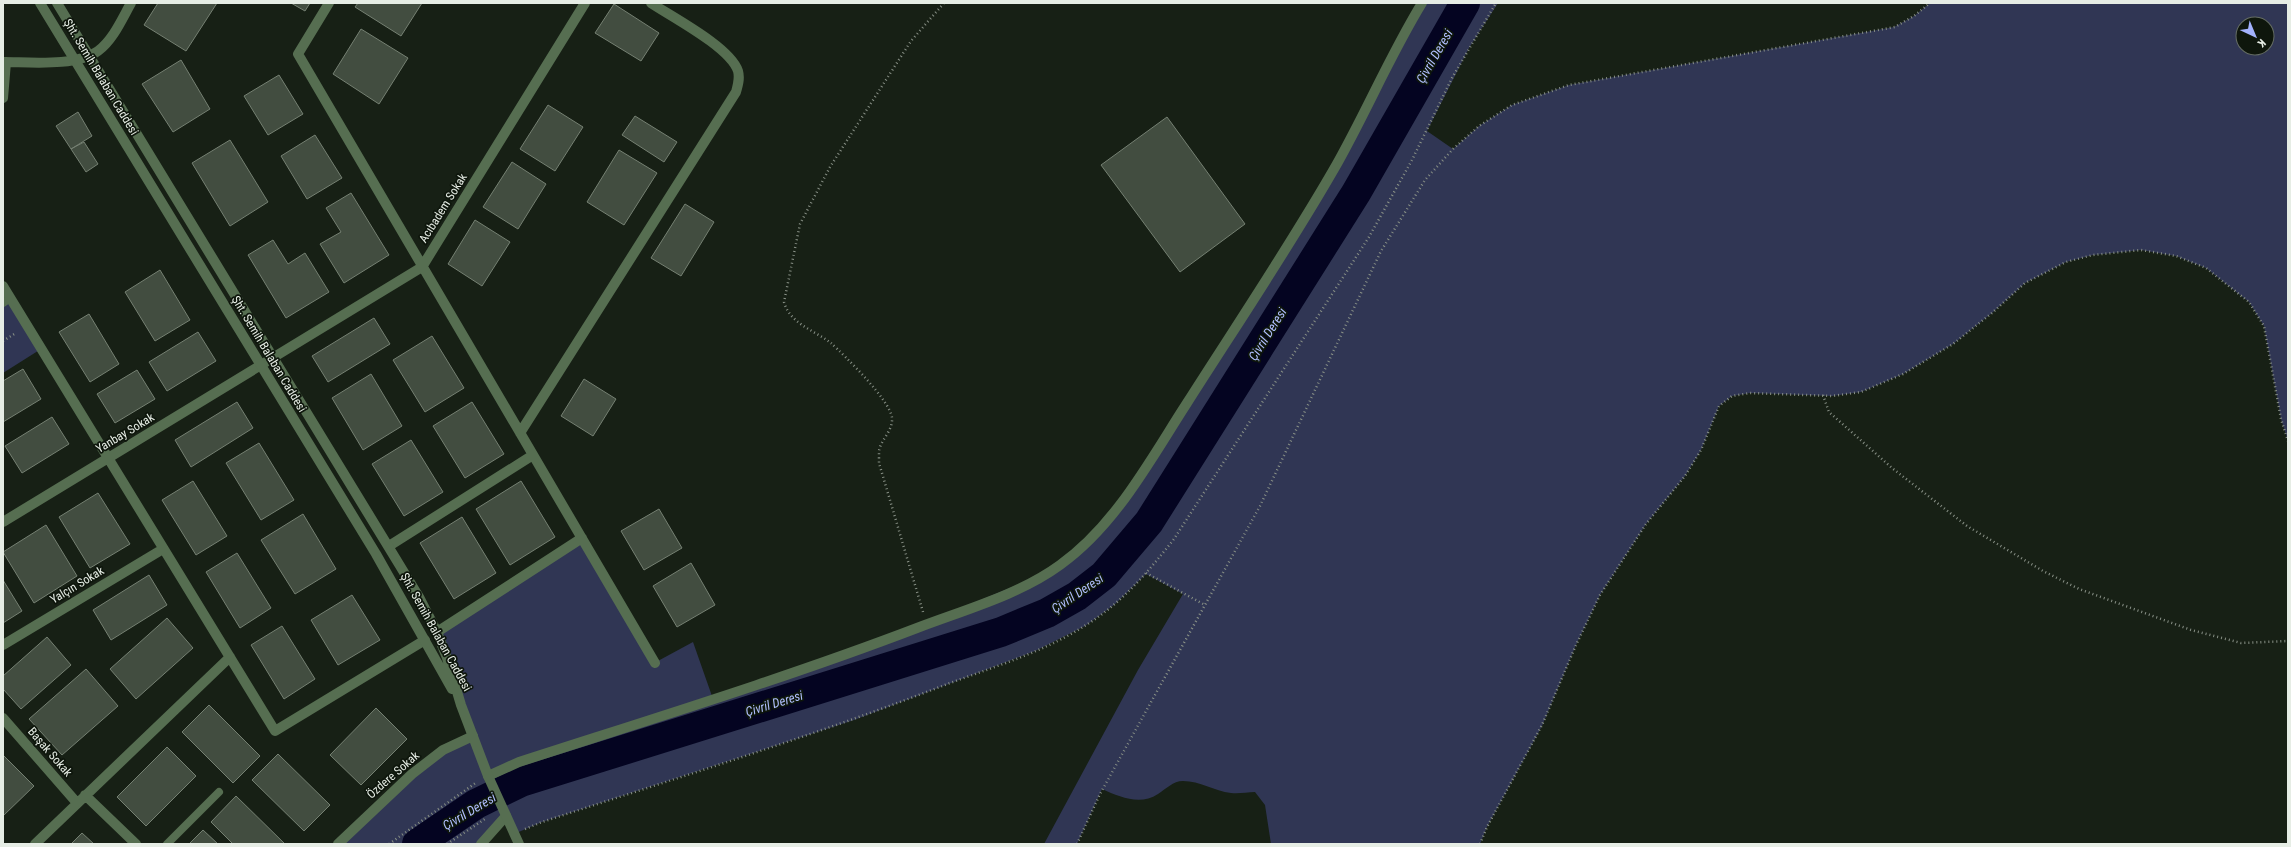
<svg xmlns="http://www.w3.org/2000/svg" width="2291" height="847" font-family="'Roboto Condensed',sans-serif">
	<rect width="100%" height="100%" fill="#172015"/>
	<path fill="#303654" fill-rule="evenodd" d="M1422,3H1498L1469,48L1427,131L1453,149L1479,126L1512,105L1569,85L1894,27L1914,16L1930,3H2288V441L2281,419L2264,326L2249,302L2206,268L2176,256L2141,250L2093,255L2066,262L2025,283L1992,313L1953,344L1903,374L1861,392L1832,396L1750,393L1732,396L1719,406L1701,450L1685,476L1646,524L1600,595L1576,645L1542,726L1487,827L1480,844H1271L1265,805L1255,792C1247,792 1239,794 1231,793C1214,791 1200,781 1183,781C1173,781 1166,789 1158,794C1140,806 1120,797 1102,789L1077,844H1044L1138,670L1183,594L1146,574L1114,605L1085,626L1035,651L854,720L542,822L514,834L506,816L481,844H338L412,774L473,736L437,632L582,538L656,662L693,642L713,699L833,660L1052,571L1110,516L1284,251ZM2243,24H2267V48H2243Z
		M10,298L41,349L3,373V303Z"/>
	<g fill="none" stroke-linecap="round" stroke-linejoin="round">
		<path stroke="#040421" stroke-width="30" d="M417,844L476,804L521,782L1001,632L1047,613L1077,596L1104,575L1149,522L1356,193L1465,3"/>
	</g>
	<path fill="#424d40" stroke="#758072" d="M158,3H217L186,51L144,25Z
		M291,3H310L305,11Z
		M358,3H422L401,36L355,7Z
		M614,4L659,33L641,61L595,33Z
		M361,29L408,58L379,104L333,74Z
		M181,60L210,109L173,132L142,84Z
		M279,75L303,114L268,135L244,96Z
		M548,105L583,127L555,171L520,149Z
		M78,112L92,136L71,149L56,126Z
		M635,116L677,142L664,162L622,135Z
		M1167,117L1245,224L1180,272L1101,165Z
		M315,135L342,178L307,199L281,156Z
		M230,140L268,202L230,226L192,163Z
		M84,142L98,164L86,172L71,149Z
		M619,150L657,173L624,225L587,202Z
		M512,162L546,184L518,229L483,207Z
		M351,193L389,255L344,283L320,244L341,232L326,208Z
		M685,204L714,222L681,276L651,258Z
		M475,220L510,242L482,286L448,264Z
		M273,240L288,264L305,253L329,292L286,318L248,255Z
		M160,270L190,320L155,341L125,292Z
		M89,314L119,364L90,382L59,332Z
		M374,318L390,344L328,382L312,356Z
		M198,332L216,361L167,391L149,362Z
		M432,336L464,388L425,412L393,360Z
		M23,369L41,399L3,422V381Z
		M137,370L155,399L115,423L97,394Z
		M371,374L402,426L363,450L332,398Z
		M584,379L616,399L593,436L561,416Z
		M237,402L253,428L191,467L175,440Z
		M472,402L504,454L465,478L433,426Z
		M52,417L69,444L22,473L5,446Z
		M411,440L443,492L404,516L372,464Z
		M259,443L294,500L261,520L226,463Z
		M193,481L227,536L196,555L162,500Z
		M521,481L555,537L510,565L476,509Z
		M98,493L130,544L90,568L59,517Z
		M659,509L682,548L644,570L621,531Z
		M303,514L336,569L295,594L261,540Z
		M462,517L496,573L454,599L420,543Z
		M46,525L77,576L34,603L3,552Z
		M237,553L271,608L240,628L206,572Z
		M691,563L715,605L677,627L653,586Z
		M149,575L167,605L111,640L93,610Z
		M3,580L22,611L3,623Z
		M352,595L380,640L338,665L311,620Z
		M167,618L193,648L136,699L110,669Z
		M282,626L315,679L284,699L251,645Z
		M47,637L71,665L21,709L3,689V676Z
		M86,669L118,706L62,755L29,719Z
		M209,705L260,756L233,783L182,732Z
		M376,708L407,739L361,785L330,755Z
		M167,747L196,776L146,826L117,797Z
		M278,754L330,805L304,831L252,780Z
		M3,755L34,786L3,816Z
		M236,796L285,844H233L211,822Z
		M203,830L218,844H189Z
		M82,833L94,844H71Z"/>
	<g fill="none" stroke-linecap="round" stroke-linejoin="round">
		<path stroke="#889086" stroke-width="2.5" stroke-dasharray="1 3" stroke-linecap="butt" d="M3,341L16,333
			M1823,395L1829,412L1892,468L1967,526L2043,571L2079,589L2191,630L2241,643L2288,641
			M1146,573L1205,605
			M923,612L879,463C879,460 879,455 879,451C881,439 893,431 892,418C891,401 844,355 831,343C814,330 790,324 784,302L800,224L830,167L911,41L944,3
			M525,829L542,822C674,779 807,738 937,688C986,669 1041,654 1086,625C1122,603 1148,572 1174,539L1369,237L1412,160L1452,78L1496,3
			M389,844L477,782
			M447,844L485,819
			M1077,844L1100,794L1260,506L1381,251L1425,180L1453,149L1479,126L1512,105L1569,85L1895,27L1914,16L1930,3
			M1480,844L1487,827L1542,725L1576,645L1600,595L1646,524L1685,476L1701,450L1719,406L1732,396L1750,393L1832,396L1861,392L1903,374L1953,344L1992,313L2025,283L2066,262L2093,255L2141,250L2176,256L2206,268L2249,302L2264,326L2281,419L2288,441"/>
		<path stroke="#566e51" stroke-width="8" d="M3,303L10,298
			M167,844L219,792"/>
		<path stroke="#566e51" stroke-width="10" d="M329,3L298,54L655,663
			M3,62C29,62 76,67 98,51C113,40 122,19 131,3
			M3,98L6,62
			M3,286L275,731L425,640
			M520,433L736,92C738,85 740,78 738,71C730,47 672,17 651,3
			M3,522L422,267L585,3
			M389,546L533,455
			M437,632L582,538
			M3,645L163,549
			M3,718L77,803
			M488,776L519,762C652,719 786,678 917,628C964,610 1019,595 1060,565C1116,525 1150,460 1187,403C1236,326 1288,249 1334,169C1365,115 1389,57 1422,3
			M85,795L136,844
			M35,844L230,657
			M338,844L412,774L443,750L473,736
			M481,844L506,816"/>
		<path stroke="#566e51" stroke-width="10" d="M40,3L376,554L452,689
			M57,3L419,597L437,632L447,658L461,705L488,776L519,844"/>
	</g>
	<g text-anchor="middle" stroke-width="3.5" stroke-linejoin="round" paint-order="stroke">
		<g font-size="12" fill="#e6ede5" stroke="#0e160c">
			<text transform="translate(101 77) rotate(59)" y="4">Şht. Semih Balaban Caddesi</text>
			<text transform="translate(443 208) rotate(-58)" y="4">Acıbadem Sokak</text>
			<text transform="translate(269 354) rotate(59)" y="4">Şht. Semih Balaban Caddesi</text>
			<text transform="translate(125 433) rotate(-31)" y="4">Yanbay Sokak</text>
			<text transform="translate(77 585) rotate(-31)" y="4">Yalçın Sokak</text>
			<text transform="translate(436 632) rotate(61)" y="4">Şht. Semih Balaban Caddesi</text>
			<text transform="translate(50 752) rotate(49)" y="4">Başak Sokak</text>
			<text transform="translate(393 775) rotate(-41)" y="4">Özdere Sokak</text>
		</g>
		<g font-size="13" font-style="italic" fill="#b1bfff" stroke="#0e160c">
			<text transform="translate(1434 56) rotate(-60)" y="5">Çivril Deresi</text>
			<text transform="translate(1267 334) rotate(-58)" y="5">Çivril Deresi</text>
			<text transform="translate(1077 593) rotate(-34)" y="5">Çivril Deresi</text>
			<text transform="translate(774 703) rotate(-17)" y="5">Çivril Deresi</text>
			<text transform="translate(469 811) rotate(-31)" y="5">Çivril Deresi</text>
		</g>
	</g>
	<rect width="2291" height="847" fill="none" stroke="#e6ede5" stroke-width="8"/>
	<g transform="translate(2255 36) rotate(136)"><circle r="19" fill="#0e160c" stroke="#646c63"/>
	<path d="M0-3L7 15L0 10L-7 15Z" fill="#a3b2fd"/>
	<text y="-6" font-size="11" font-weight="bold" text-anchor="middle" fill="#e6ede5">K</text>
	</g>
</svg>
